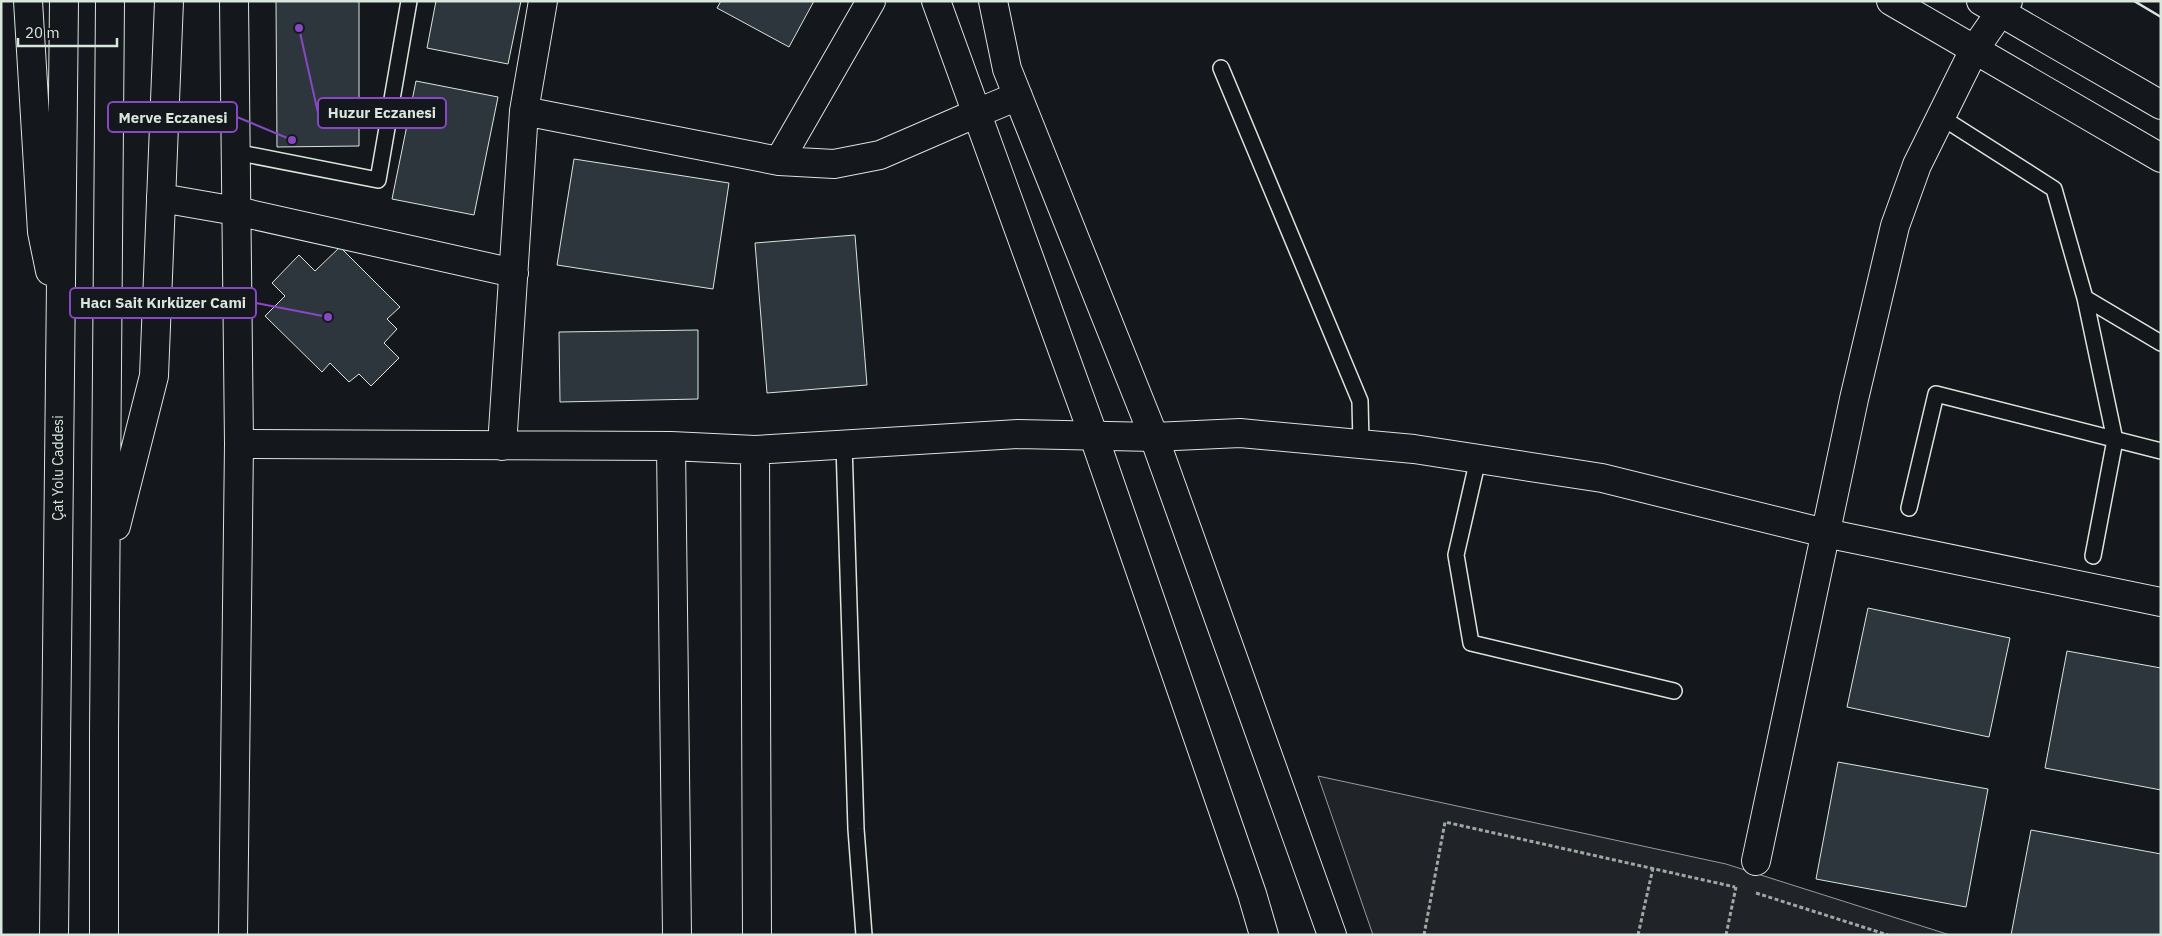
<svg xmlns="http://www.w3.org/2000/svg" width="2162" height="936" font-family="'IBM Plex Sans',sans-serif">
	<rect width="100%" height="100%" fill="#14181c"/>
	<path fill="#202428" stroke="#939e99" d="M1318,776L1726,864L1950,935H1373Z"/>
	<path fill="#2c363c" stroke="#d8e6dc" d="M276,1H359V146L277,147Z
		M436,1H521L508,64L427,48Z
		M721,1H814L789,47L717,8Z
		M416,81L498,97L474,215L392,199Z
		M574,159L729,183L713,289L557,265Z
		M855,235L867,385L767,393L755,243Z
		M340,247L400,307L387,319L397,329L384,343L399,358L371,386L359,374L349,382L330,363L322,372L265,316L285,296L272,283L299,255L315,271Z
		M698,330V399L560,402L559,332Z
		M1868,608L2010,638L1989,737L1847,707Z
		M2067,651L2161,668V790L2045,768Z
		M1838,762L1988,789L1966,907L1816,879Z
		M2031,830L2161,854V935H2011Z"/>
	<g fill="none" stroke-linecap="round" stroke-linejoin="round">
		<defs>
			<path id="lane" d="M1221,68L1360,401L1361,444
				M1941,117L2054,189L2085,298L2161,343
				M235,152L378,180L409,1
				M2085,298L2115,440L2093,556
				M844,445L856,829L864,935
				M1478,459L1456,555L1471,643L1674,691
				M1909,508L1936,394L2161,451"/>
			<path id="street" d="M524,111L779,161L871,1
				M779,161L834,164L880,155L977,113
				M161,198L236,211L514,273
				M239,444L671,446L755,450L1018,434L1154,437L1240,433L1414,449L1602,478L1825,533L2161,602
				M502,446L524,111L543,1
				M671,446L677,935
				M755,450L757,935
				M1756,861L1854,399L1895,226L1917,165L1974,50L2008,1
				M233,935L239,444L234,1"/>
			<path id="secondary" d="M936,1L1093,434L1252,894L1264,935
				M993,1L1007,69L1154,437L1332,935
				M1891,1L2161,158
				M1981,1L2161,105
				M977,113L1018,96"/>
			<path id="highway" d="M28,1L42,232L50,271
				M116,526L154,376L169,1
				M54,935L64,1
				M104,935V733L110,1"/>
		</defs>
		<use href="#lane" stroke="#d8e6dc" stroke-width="18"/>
		<use href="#street" stroke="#d8e6dc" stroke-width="30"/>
		<use href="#secondary" stroke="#d8e6dc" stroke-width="30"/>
		<use href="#highway" stroke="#d8e6dc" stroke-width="30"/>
		<path stroke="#9da8a2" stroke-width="3" stroke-dasharray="4 2.5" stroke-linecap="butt" d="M1756,893L1888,935
			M1424,935L1445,822L1735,887
			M1638,935L1653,868
			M1726,935L1736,887"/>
		<use href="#lane" stroke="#14181c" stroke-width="15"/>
		<use href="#street" stroke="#14181c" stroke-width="28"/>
		<use href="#secondary" stroke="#14181c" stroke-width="28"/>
		<use href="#highway" stroke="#14181c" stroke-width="28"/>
		<path stroke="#d8e6dc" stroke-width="2.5" d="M2134,1L2161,17"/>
	</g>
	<g text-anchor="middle" stroke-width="4" stroke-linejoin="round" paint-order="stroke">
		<g font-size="14" fill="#d8e6dc" stroke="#14181c">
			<text transform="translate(58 468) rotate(-90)" y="5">Çat Yolu Caddesi</text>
		</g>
	</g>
	<path fill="none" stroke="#8948c3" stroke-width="2" d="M299 28L318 113M292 140L237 117M328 317L256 303"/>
	<g fill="#8948c3" stroke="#14181c" stroke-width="2">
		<circle cx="299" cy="28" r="5"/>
		<circle cx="292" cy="140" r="5"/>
		<circle cx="328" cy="317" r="5"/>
	</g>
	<g fill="#14181c" stroke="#8948c3" stroke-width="2">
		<rect x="318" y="98" width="128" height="30" rx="5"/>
		<rect x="108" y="102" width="129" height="30" rx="5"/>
		<rect x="70" y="288" width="186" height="30" rx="5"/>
	</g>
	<g font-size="15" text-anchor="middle" font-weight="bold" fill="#d8e6dc">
		<text x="382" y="118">Huzur Eczanesi</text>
		<text x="173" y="123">Merve Eczanesi</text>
		<text x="163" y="308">Hacı Sait Kırküzer Cami</text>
	</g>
	<rect width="2162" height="936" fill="none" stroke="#d8e6dc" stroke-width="5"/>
	<path d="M18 38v8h99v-8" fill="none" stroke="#d8e6dc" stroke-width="2.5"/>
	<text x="25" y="38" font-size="15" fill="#d8e6dc" stroke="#14181c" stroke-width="4" paint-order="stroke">20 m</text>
</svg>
